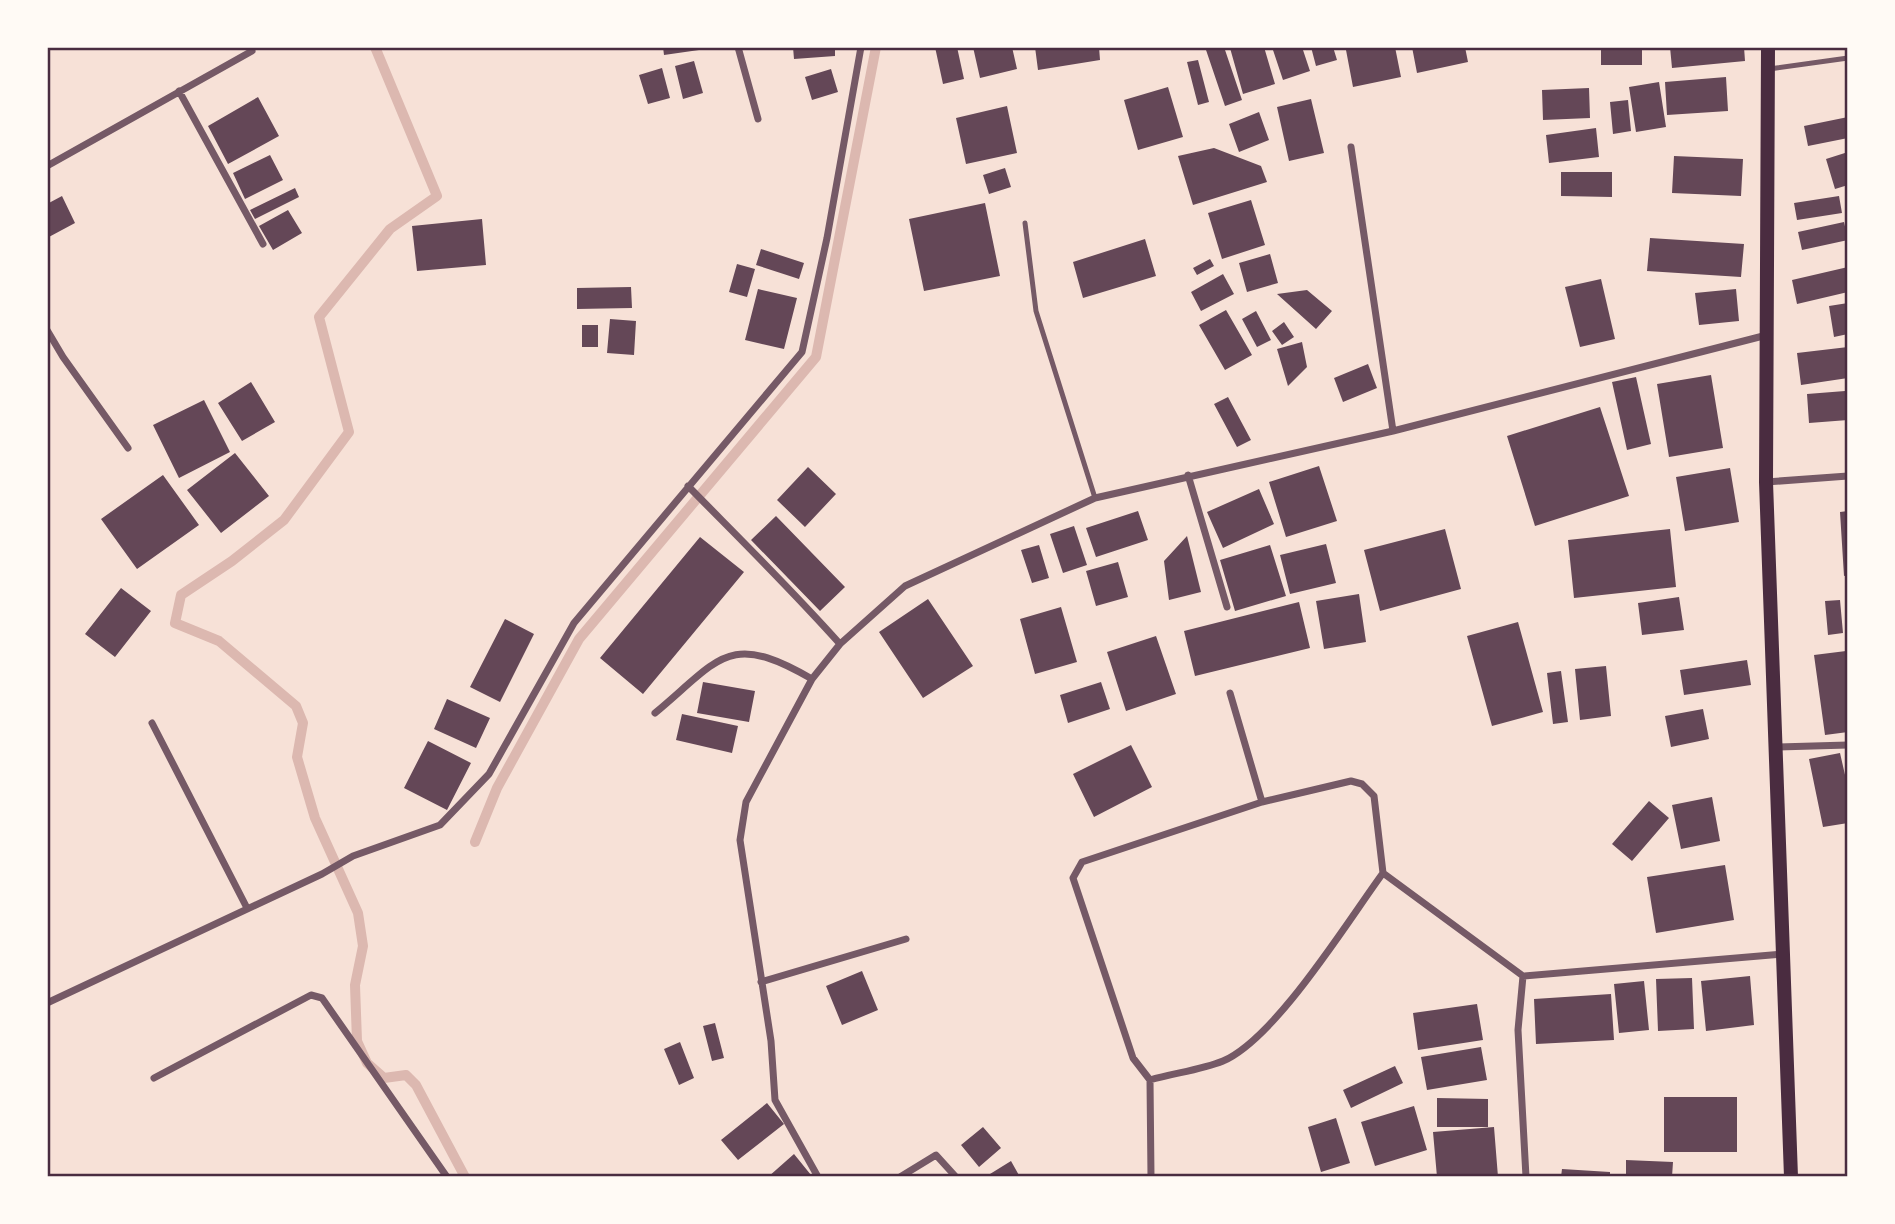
<svg xmlns="http://www.w3.org/2000/svg" width="1895" height="1224" font-family="Poppins,sans-serif">
	<rect width="100%" height="100%" fill="#f7e1d7"/>
	<g fill="none" stroke-linecap="round" stroke-linejoin="round">
		<path stroke="#dcb8b0" stroke-width="10" d="M375,47L437,196L390,229L319,317L349,432L284,520L232,561L181,595L175,623L219,641L296,706L303,723L297,757L315,818L358,913L363,946L355,985L357,1041L367,1063L384,1078L406,1075L416,1085L465,1177
			M475,842L497,788L579,639L816,357L876,47"/>
	</g>
	<path fill="#644757" d="M663,47H706V49L664,55Z
		M793,47H835V56L794,59Z
		M935,47H957L964,79L943,84Z
		M973,47H1012L1017,69L980,78Z
		M1035,47H1099L1100,60L1038,70Z
		M1205,47H1224L1242,100L1225,106Z
		M1264,47L1275,84L1243,94L1230,48Z
		M1272,47H1302L1310,71L1283,80Z
		M1311,47H1333L1337,60L1316,66Z
		M1363,47H1395L1401,77L1353,87L1346,50Z
		M1412,47H1465L1468,62L1417,73Z
		M1601,47H1642V65H1601Z
		M1670,47H1744L1745,61L1672,68Z
		M1198,60L1209,102L1198,105L1187,62Z
		M694,61L703,93L683,99L675,66Z
		M662,68L670,98L648,104L639,75Z
		M831,69L838,92L812,100L805,77Z
		M1726,77L1728,111L1667,115L1665,82Z
		M1659,82L1666,127L1636,132L1629,87Z
		M1168,87L1183,137L1138,150L1124,100Z
		M1589,88L1590,118L1543,120L1542,90Z
		M258,97L279,136L228,164L208,126Z
		M1311,99L1324,153L1289,161L1277,107Z
		M1628,100L1631,131L1613,134L1610,102Z
		M1007,106L1017,153L966,164L956,118Z
		M1259,112L1269,140L1239,152L1229,124Z
		M1848,117V138L1808,146L1804,126Z
		M1596,128L1599,157L1549,163L1546,135Z
		M1214,148L1261,166L1267,182L1193,205L1178,156Z
		M1848,152V185L1835,189L1826,159Z
		M270,155L283,180L245,199L233,173Z
		M1674,156L1743,159L1741,196L1672,193Z
		M1005,168L1011,187L989,194L983,175Z
		M1561,172H1612V197L1561,196Z
		M295,188L299,197L255,219L250,210Z
		M62,196L75,223L47,238V204Z
		M1839,196L1842,213L1797,220L1794,203Z
		M1251,200L1265,245L1222,259L1208,213Z
		M985,203L1000,276L924,291L909,219Z
		M288,210L302,233L273,250L259,226Z
		M482,219L486,265L417,271L412,226Z
		M1844,222L1848,240L1802,250L1798,232Z
		M1650,238L1744,244L1741,277L1647,271Z
		M1145,239L1156,276L1083,298L1073,262Z
		M761,249L804,263L799,279L756,265Z
		M1270,254L1278,283L1247,292L1239,263Z
		M1210,259L1214,266L1197,275L1193,268Z
		M737,264L755,269L747,297L729,292Z
		M1848,267V292L1797,304L1792,280Z
		M1223,274L1234,294L1201,311L1191,292Z
		M1601,279L1615,339L1580,347L1565,287Z
		M631,287L632,308L577,309V288Z
		M758,289L797,298L784,349L745,340Z
		M1736,289L1739,321L1699,325L1695,293Z
		M1307,290L1332,311L1316,329L1277,294Z
		M1848,303V334L1834,337L1829,306Z
		M1226,310L1252,355L1225,370L1199,325Z
		M1256,311L1271,340L1257,347L1242,319Z
		M610,319L636,321L634,355L607,353Z
		M1284,322L1294,337L1282,345L1272,331Z
		M582,325H598V347H582Z
		M1302,342L1307,367L1288,386L1277,349Z
		M1848,347V378L1801,385L1797,353Z
		M1368,364L1377,388L1343,402L1334,378Z
		M1711,375L1723,448L1669,457L1657,384Z
		M1636,377L1651,444L1627,450L1612,382Z
		M251,382L275,422L242,441L218,403Z
		M1845,391L1848,420L1809,423L1807,394Z
		M1228,397L1251,440L1237,447L1214,404Z
		M204,400L230,452L179,478L153,425Z
		M1600,407L1629,496L1535,526L1507,436Z
		M235,453L269,496L221,533L187,490Z
		M1319,466L1337,521L1286,537L1269,482Z
		M808,467L836,494L805,527L777,500Z
		M1730,468L1739,522L1685,531L1676,477Z
		M163,475L199,525L137,569L101,519Z
		M1259,489L1274,524L1223,548L1207,512Z
		M1138,511L1148,540L1096,557L1086,528Z
		M1848,511V575L1844,576L1840,512Z
		M776,516L845,587L820,611L751,540Z
		M1074,526L1087,565L1063,573L1050,534Z
		M1445,529L1461,589L1380,611L1364,550Z
		M1670,529L1676,587L1574,598L1568,540Z
		M1187,536L1201,592L1169,600L1164,561Z
		M700,537L744,572L643,694L600,658Z
		M1326,544L1336,583L1290,594L1280,555Z
		M1039,545L1049,578L1032,583L1021,550Z
		M1270,545L1286,596L1235,611L1220,560Z
		M1118,562L1128,597L1096,606L1086,571Z
		M121,588L151,611L115,657L85,634Z
		M1359,594L1366,642L1324,649L1316,601Z
		M1679,597L1684,630L1642,635L1638,603Z
		M928,599L973,666L923,698L879,632Z
		M1840,600L1843,633L1828,635L1825,601Z
		M1299,602L1310,648L1195,676L1184,631Z
		M1061,607L1077,662L1035,674L1020,619Z
		M505,619L534,634L500,702L470,687Z
		M1518,622L1543,712L1492,726L1467,636Z
		M1156,636L1176,694L1126,711L1107,652Z
		M1846,651L1848,732L1825,735L1814,655Z
		M1747,660L1751,685L1684,695L1680,670Z
		M1606,666L1611,716L1580,720L1575,669Z
		M1561,671L1568,722L1553,724L1547,673Z
		M703,682L755,691L749,722L697,713Z
		M1101,682L1110,709L1068,723L1060,695Z
		M447,699L490,718L476,748L434,729Z
		M1703,709L1709,739L1671,747L1665,716Z
		M682,714L738,726L732,753L676,740Z
		M428,741L471,763L447,810L404,788Z
		M1131,745L1152,787L1094,817L1073,774Z
		M1840,753L1848,788V823L1823,827L1809,759Z
		M1712,797L1720,841L1681,849L1672,805Z
		M1649,801L1669,818L1632,861L1612,844Z
		M1725,865L1734,920L1656,933L1647,877Z
		M862,971L878,1010L842,1025L826,986Z
		M1750,976L1754,1025L1706,1031L1701,981Z
		M1692,978L1694,1029L1658,1031L1656,979Z
		M1644,981L1649,1030L1619,1033L1614,984Z
		M1611,994L1614,1040L1536,1044L1534,999Z
		M1477,1004L1483,1040L1418,1050L1413,1013Z
		M715,1023L724,1058L712,1061L703,1026Z
		M680,1042L694,1078L679,1085L664,1049Z
		M1481,1047L1487,1080L1427,1090L1421,1057Z
		M1395,1066L1403,1083L1351,1108L1343,1090Z
		M1664,1097H1737V1152H1664Z
		M1437,1098L1488,1099V1127H1437Z
		M767,1103L784,1124L738,1160L721,1140Z
		M1414,1106L1427,1150L1375,1166L1361,1122Z
		M1336,1118L1350,1163L1321,1172L1308,1127Z
		M983,1127L1001,1148L979,1167L961,1145Z
		M1494,1127L1498,1177H1437L1433,1132Z
		M794,1154L811,1175L808,1177H768Z
		M1626,1160L1673,1162L1672,1177H1626Z
		M1011,1161L1020,1177H991L990,1174Z
		M1562,1169L1610,1172V1177H1561Z"/>
	<g fill="none" stroke-linecap="round" stroke-linejoin="round">
		<path stroke="#755966" stroke-width="5" d="M1769,69L1848,58
			M1025,223L1036,311L1095,498"/>
		<path stroke="#755966" stroke-width="7" d="M738,47L758,119
			M179,91L263,244
			M1351,147L1393,431
			M47,166L252,51
			M47,330L63,357L128,448
			M1188,475L1227,607
			M1766,482L1848,476
			M688,486C739,538 791,589 840,644
			M1230,693L1262,802
			M655,713C720,659 728,630 812,679
			M152,723L247,908
			M1776,747L1848,745
			M1383,873C1347,922 1276,1038 1223,1061C1201,1070 1174,1073 1150,1080L1133,1058L1073,878L1082,862L1262,802L1351,781L1362,784L1374,796L1383,873L1523,976L1782,954
			M1523,976L1518,1030L1526,1177
			M761,982L906,939
			M47,1003L322,874L353,856L440,825L489,774L574,623L802,352L827,238L861,47
			M154,1078L311,995L322,998L447,1177
			M1150,1080L1151,1177
			M818,1177L775,1100L771,1041L740,840L746,802L812,679L840,644L905,586L1095,498L1393,431L1767,335
			M900,1177L936,1155L956,1177"/>
		<path stroke="#4a2c40" stroke-width="14" d="M1768,47L1766,482L1791,1177"/>
	</g>
	<rect width="1895" height="1224" fill="none" stroke="#fffaf5" stroke-width="98"/>
	<rect x="49" y="49" width="1797" height="1126" fill="none" stroke="#4a2c40" stroke-width="2.5"/>
</svg>
